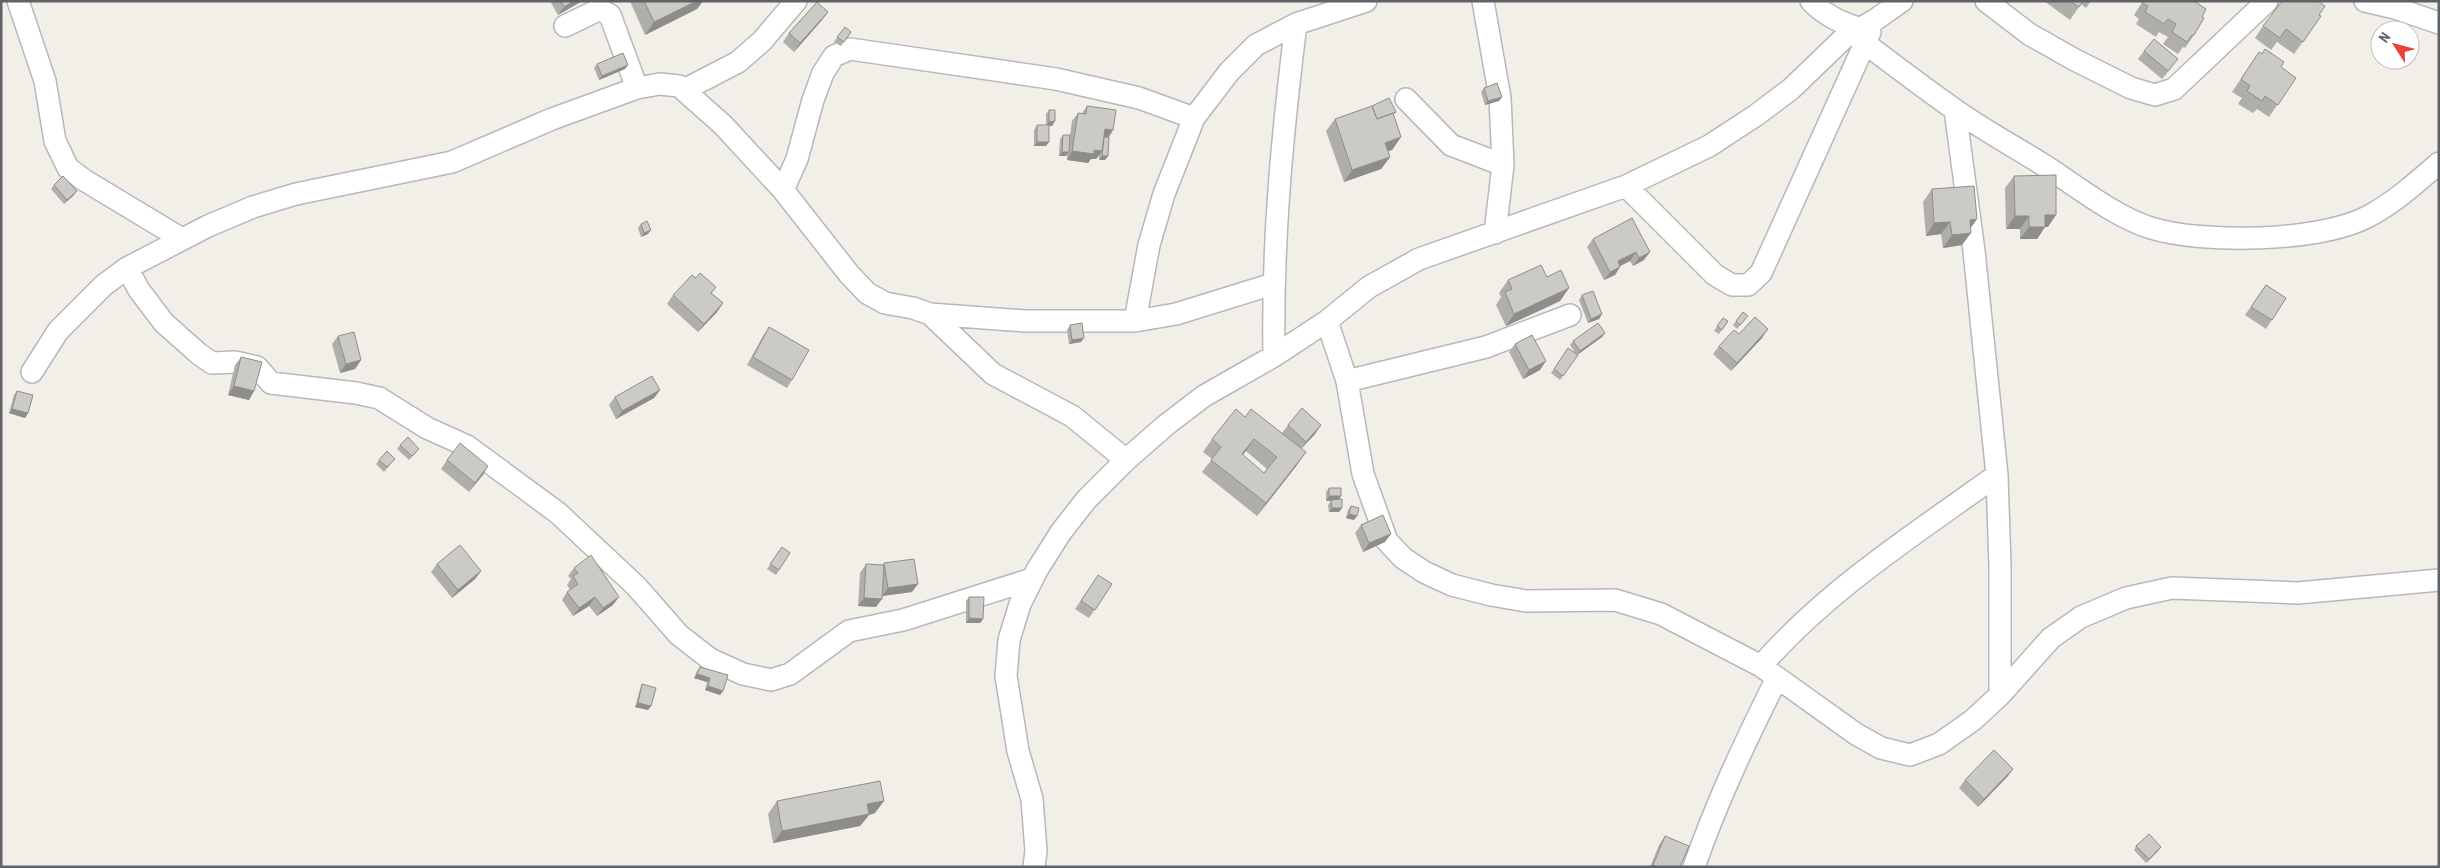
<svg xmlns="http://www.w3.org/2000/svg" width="2440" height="868" font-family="'Roboto Condensed',sans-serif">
	<rect width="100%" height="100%" fill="#f1efe8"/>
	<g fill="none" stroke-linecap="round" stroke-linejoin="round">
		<defs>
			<path id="minor" d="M18,1L45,81L55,141L68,168L84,180L182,239
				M1483,1L1500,98L1503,165L1495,233
				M1811,1C1825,15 1839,22 1858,28
				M1986,1L2029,34L2075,60L2131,88L2155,95L2174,89L2267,1
				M2365,1L2395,8L2439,23
				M565,26L596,11L601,10L610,15L637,88
				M1866,44C1895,66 1924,88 1954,109C1986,132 2021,150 2053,171C2081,190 2120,219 2151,228C2203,244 2318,242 2367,217C2394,203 2416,183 2439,163
				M684,90L738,62L762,41L796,1
				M1406,99L1451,145L1503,165
				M1955,110L1974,251L1997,475L2000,566V695
				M1626,186L1715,275L1732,285H1748L1761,273L1870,32
				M783,190L797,159L813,100L823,73L834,56L850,49L1056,79L1139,98L1194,118
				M127,268L139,290L164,323L199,354L212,363L235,362L257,367L271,383L356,393L379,398L427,428L467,446L558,513L636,586L679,635L710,659L743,674L771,680L790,674L849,631L903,620L1032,579
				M930,314L1026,321H1135L1176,314L1273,284
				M1135,321L1149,245L1164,194L1194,118L1229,72L1256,45L1296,24L1366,1
				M1327,321L1347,381L1363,474L1387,541L1403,558L1424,572L1452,585L1491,595L1526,601L1615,600L1661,614L1761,666L1856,734L1881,748L1910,755L1939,744L1973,720L2000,695L2051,638L2081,617L2126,598L2172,588L2298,593L2439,580
				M1274,356C1272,243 1282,136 1296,24
				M32,372L58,331L104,285L127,268L208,226L253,207L296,194L452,162L552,119L637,88L660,84L679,86L723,125L783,190L849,274L867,293L885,303L913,308L930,314L993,374L1072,416L1126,460
				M1347,381L1486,347L1570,315
				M1761,666C1827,590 1915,534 1997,475
				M1034,867L1036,851L1032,799L1018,751L1006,676L1009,640L1020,604L1037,570L1061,532L1086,500L1126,460L1166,425L1204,396L1274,356L1327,321L1369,287L1419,259L1626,186L1709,146L1755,116L1791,89L1844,38L1875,20L1902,1
				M1694,867C1717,801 1746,740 1777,678"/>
		</defs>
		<use href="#minor" stroke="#b5b8bc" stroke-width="24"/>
		<use href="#minor" stroke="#fff" stroke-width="21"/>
	</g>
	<path fill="#afaea9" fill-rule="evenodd" d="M550,1H582L558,15Z
		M630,1H703L697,9L645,35Z
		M2044,1H2091L2086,8L2081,4L2070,20Z
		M2143,1H2194L2202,17L2194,35L2185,48L2183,47L2178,54L2163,44L2168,37L2159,32L2156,37L2136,24L2139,19L2134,15Z
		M828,12L822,20L794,52L783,42L789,33Z
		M2319,15L2321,16L2294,54L2277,42L2271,50L2255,38L2263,26Z
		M845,27L851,32L841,46L834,42Z
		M2144,51L2172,67L2162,79L2138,59Z
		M2259,52L2296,78L2269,117L2257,109L2253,113L2238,104L2242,98L2232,92Z
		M597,64L628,65L625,69L599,80L594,68Z
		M1484,88L1502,97L1499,101L1485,105L1481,92Z
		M1087,106L1113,130L1109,137L1108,156L1105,160H1099V156L1096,159H1091L1088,163L1067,160V154L1066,156H1059L1060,139L1063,135H1070L1072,121L1078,113H1082Z
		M1049,110L1055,121L1052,126H1049L1046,146H1034V130L1037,125H1046V114Z
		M1396,112L1393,115L1401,137L1392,150L1388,151L1390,157L1381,169L1344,182L1326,131L1335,119Z
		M2014,176L2048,227H2045L2037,239H2020V229H2006L2005,188Z
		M54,185L74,195L64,204L51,189Z
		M1932,189L1971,228L1962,245L1943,248L1941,234L1926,236L1923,202Z
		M1632,218L1644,260L1633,266L1630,261L1620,266L1615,275L1604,280L1587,247L1593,239Z
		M641,224L648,234L641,237L638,228Z
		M1547,277L1569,288L1560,301L1506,326L1496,305L1501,297L1499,293L1508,280Z
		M2266,285L2286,298L2266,329L2245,315Z
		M711,293L723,303L717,312L698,332L667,304L673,295Z
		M1582,295L1602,314L1599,319L1588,323L1579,300Z
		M1748,316L1737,329L1733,325L1736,321Z
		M1723,318L1728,321L1719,334L1714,331Z
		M1070,325L1081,342L1069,344L1067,330Z
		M769,327L792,380L787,388L747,365L763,336Z
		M1605,333L1602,337L1577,355H1578L1560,380L1551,373L1568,348L1576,354L1570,345L1573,341Z
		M1739,334L1762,338L1731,371L1713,354L1719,346Z
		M338,336L361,360L355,369L340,373L332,344Z
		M1515,344L1540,370L1523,379L1509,352Z
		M241,357L254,391L249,400L228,395L235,365Z
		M660,390L654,398L616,419L609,405L615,397Z
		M17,391L28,413L25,418L9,413L14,395Z
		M1245,417L1282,433L1288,425H1321L1315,434L1301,449L1297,465L1257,516L1202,472L1212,459L1203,452L1212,439ZM1246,451L1267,469L1264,473L1242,455Z
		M400,445L416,453L409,460L397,449Z
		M395,459L384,472L376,464L379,460Z
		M447,460L488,466L469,492L441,469Z
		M1329,488L1341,496L1339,500L1342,508L1339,512H1329L1328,505L1331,501H1326V492Z
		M1351,506L1354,520L1346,518L1348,510Z
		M1361,525L1385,542L1363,552L1355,533Z
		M782,547L790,553L776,575L767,569Z
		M884,563L912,592L882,596L876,607L858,606L860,573L866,564L883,565Z
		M437,564L481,571L475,579L452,598L431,572Z
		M574,568L613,605L597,616L589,606L573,616L562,600L567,592L570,590L567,585L571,579L568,576Z
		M1098,575L1112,584L1089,618L1075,609Z
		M969,597L983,619L980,623H966V601Z
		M700,667L723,691L720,695L705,690L707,682L694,678L697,671Z
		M642,684L648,710L635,707L640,689Z
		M2013,769L2007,777L1978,807L1959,788L1965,780Z
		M777,801L875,813L869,815L860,826L773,843L768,814Z
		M1665,836L1680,867H1650L1659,845Z
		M2136,846L2161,847L2158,851L2146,863L2134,850Z"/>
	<path fill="#8f8d8a" d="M574,1H582L558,15L564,7Z
		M697,1H703L697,9L645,35L654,22Z
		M828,12L822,20L794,52L800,43Z
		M628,65L625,69L599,80L602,76Z
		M1502,97L1499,101L1485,105L1488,101Z
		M1055,121L1052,126H1046L1049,122Z
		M1105,129L1113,130L1107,139L1103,138Z
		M1401,137L1392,150L1376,155L1385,143Z
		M1037,142H1049L1046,146H1034Z
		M1094,150L1102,151L1096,159H1091L1088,163L1067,160L1072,151Z
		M1062,152H1069L1066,156H1059Z
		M1102,156H1108L1105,160H1099Z
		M1390,157L1381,169L1344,182L1352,170Z
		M77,191L74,195L64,204L67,200Z
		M2045,215H2056L2048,227H2045L2037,239H2020L2029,227Z
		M2015,216H2029L2020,229H2006Z
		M1977,219L1968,232L1970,220Z
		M1950,222L1941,234L1926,236L1934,223Z
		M651,230L648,234L641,237L644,233Z
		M1971,233L1962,245L1943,248L1952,235Z
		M1636,252L1630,261L1612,270L1618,261Z
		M1650,252L1644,260L1633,266L1639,258Z
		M1620,267L1615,275L1604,280L1610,272Z
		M1569,288L1560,301L1506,326L1514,314Z
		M723,303L717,312L698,332L704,324Z
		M1602,314L1599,319L1588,323L1591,319Z
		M1768,329L1762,338L1731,371L1737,363Z
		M1605,333L1602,337L1577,355L1580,351Z
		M1084,338L1081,342L1069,344L1072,340Z
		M361,360L355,369L340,373L346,364Z
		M1546,361L1540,370L1523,379L1529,370Z
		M234,386L254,391L249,400L228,395Z
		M660,390L654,398L616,419L622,411Z
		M12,409L28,413L25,418L9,413Z
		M1321,425L1315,434L1300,450L1306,442Z
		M1254,439L1246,451L1233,467L1242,454Z
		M1306,452L1297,465L1257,516L1266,503Z
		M488,466L483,475L469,492L475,483Z
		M1329,496H1341L1338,501H1326Z
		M1332,508H1342L1339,512H1329Z
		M1349,514L1357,516L1354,520L1346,518Z
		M1391,534L1385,542L1363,552L1369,543Z
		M481,571L475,579L452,598L458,590Z
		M918,584L912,592L882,596L888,588Z
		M595,597L589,606L573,616L579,608Z
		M619,597L613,605L597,616L603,608Z
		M864,598L882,599L876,607L858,606Z
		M969,618L983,619L980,623H966Z
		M697,674L710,678L707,682L694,678Z
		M708,686L723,691L720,695L705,690Z
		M638,703L651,706L648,710L635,707Z
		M2013,769L2007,777L1978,807L1984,799Z
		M884,801L875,813L869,815L860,826L773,843L782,831L867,804Z
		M2161,847L2158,851L2146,863L2149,859Z"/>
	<path fill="#cccac5" stroke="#8f8d8a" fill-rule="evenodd" d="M561,1H574L564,7Z
		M644,1H697L654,22Z
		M2070,1H2083L2079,7Z
		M2143,1H2194L2206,9L2202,17L2204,18L2194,35H2192L2187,42L2172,32L2176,24L2168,19L2164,24L2145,12L2148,6L2142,3Z
		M2282,1H2318L2325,6L2319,15L2321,16L2303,42L2286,29L2280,38L2263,26Z
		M817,2L828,12L800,43L789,33Z
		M845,27L851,32L844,42L837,37Z
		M2154,39L2178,59L2168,71L2144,51Z
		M2265,49L2284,62L2281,67L2296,78L2278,105L2265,96L2262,101L2247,91L2250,86L2241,79L2259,52L2262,54Z
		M623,53L628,65L602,76L597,64Z
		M1497,83L1502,97L1488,101L1484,88Z
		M1389,98L1396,112L1377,119L1372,106Z
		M1087,106L1116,110L1113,130L1105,129L1102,151L1094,150V154L1072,151L1078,113L1086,114Z
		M1372,106L1377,119L1393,113L1401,137L1385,143L1390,157L1352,170L1335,119Z
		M1049,110H1055V121L1049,122Z
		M1037,125H1049V142H1037Z
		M1063,135H1070L1069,152H1062Z
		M1104,137H1109L1108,156H1102Z
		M2056,175V215H2045V227H2029V216H2015L2014,176Z
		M63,176L77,191L67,200L54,185Z
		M1974,186L1977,219L1970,220L1971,233L1952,235L1950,222L1934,223L1932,189Z
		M1632,218L1650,252L1639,258L1636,252L1618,261L1620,267L1610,272L1593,239Z
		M647,221L651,230L644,233L641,224Z
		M1541,265L1547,277L1561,270L1569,288L1514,314L1505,292L1512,289L1508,280Z
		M700,273L716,287L711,293L723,303L704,324L673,295L692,275L696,278Z
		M2266,285L2286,298L2272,320L2251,307Z
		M1593,291L1602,314L1591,319L1582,295Z
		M1743,312L1748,316L1740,325L1736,321Z
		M1755,317L1768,329L1737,363L1719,346L1734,330L1739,334Z
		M1723,318L1728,321L1722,330L1717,326Z
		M1082,323L1084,338L1072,340L1070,325Z
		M1598,323L1605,333L1580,351L1573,341Z
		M769,327L809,350L792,380L753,357Z
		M354,332L361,360L346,364L338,336Z
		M1532,335L1546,361L1529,370L1515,344Z
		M1568,348L1578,355L1563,376L1554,369Z
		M241,357L262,362L254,391L234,386Z
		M652,376L660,390L622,411L615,397Z
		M17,391L33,395L28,413L12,409Z
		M1302,408L1321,425L1306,442L1288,425Z
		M1236,409L1245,417L1251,409L1306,452L1266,503L1211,460L1221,447L1212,439ZM1254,439L1277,457L1264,473L1242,454Z
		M408,437L419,449L412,456L400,445Z
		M460,443L488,466L475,483L447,460Z
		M387,451L395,459L387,467L379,460Z
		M1329,488H1341V496H1329Z
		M1342,499V508H1332L1331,500Z
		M1351,506L1359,508L1357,516L1349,514Z
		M1383,515L1391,534L1369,543L1361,525Z
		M460,545L481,571L458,590L437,564Z
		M782,547L790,553L779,570L770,564Z
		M591,555L619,597L603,608L595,597L579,608L567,592L578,584L573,576L578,573L574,568Z
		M914,559L918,584L888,588L884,563Z
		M866,564L884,565L882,599L864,598Z
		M1098,575L1112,584L1095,610L1081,601Z
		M969,597H984L983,619L969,618Z
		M700,667L728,675L723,691L708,686L710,678L697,674Z
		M642,684L656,688L651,706L638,703Z
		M1994,750L2013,769L1984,799L1965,780Z
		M880,781L884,801L867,804L869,814L782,831L777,801Z
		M2149,834L2161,847L2149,859L2136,846Z
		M1665,836L1689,846L1680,867H1658L1653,865Z"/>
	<rect width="2440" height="868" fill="none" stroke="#5f6368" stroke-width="5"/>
	<g transform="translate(2395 45) rotate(306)"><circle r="24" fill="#ffffff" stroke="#bfc1c3"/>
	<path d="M0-4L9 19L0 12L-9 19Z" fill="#ea4335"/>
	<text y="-8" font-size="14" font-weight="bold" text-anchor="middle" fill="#5f6368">N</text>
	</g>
</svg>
